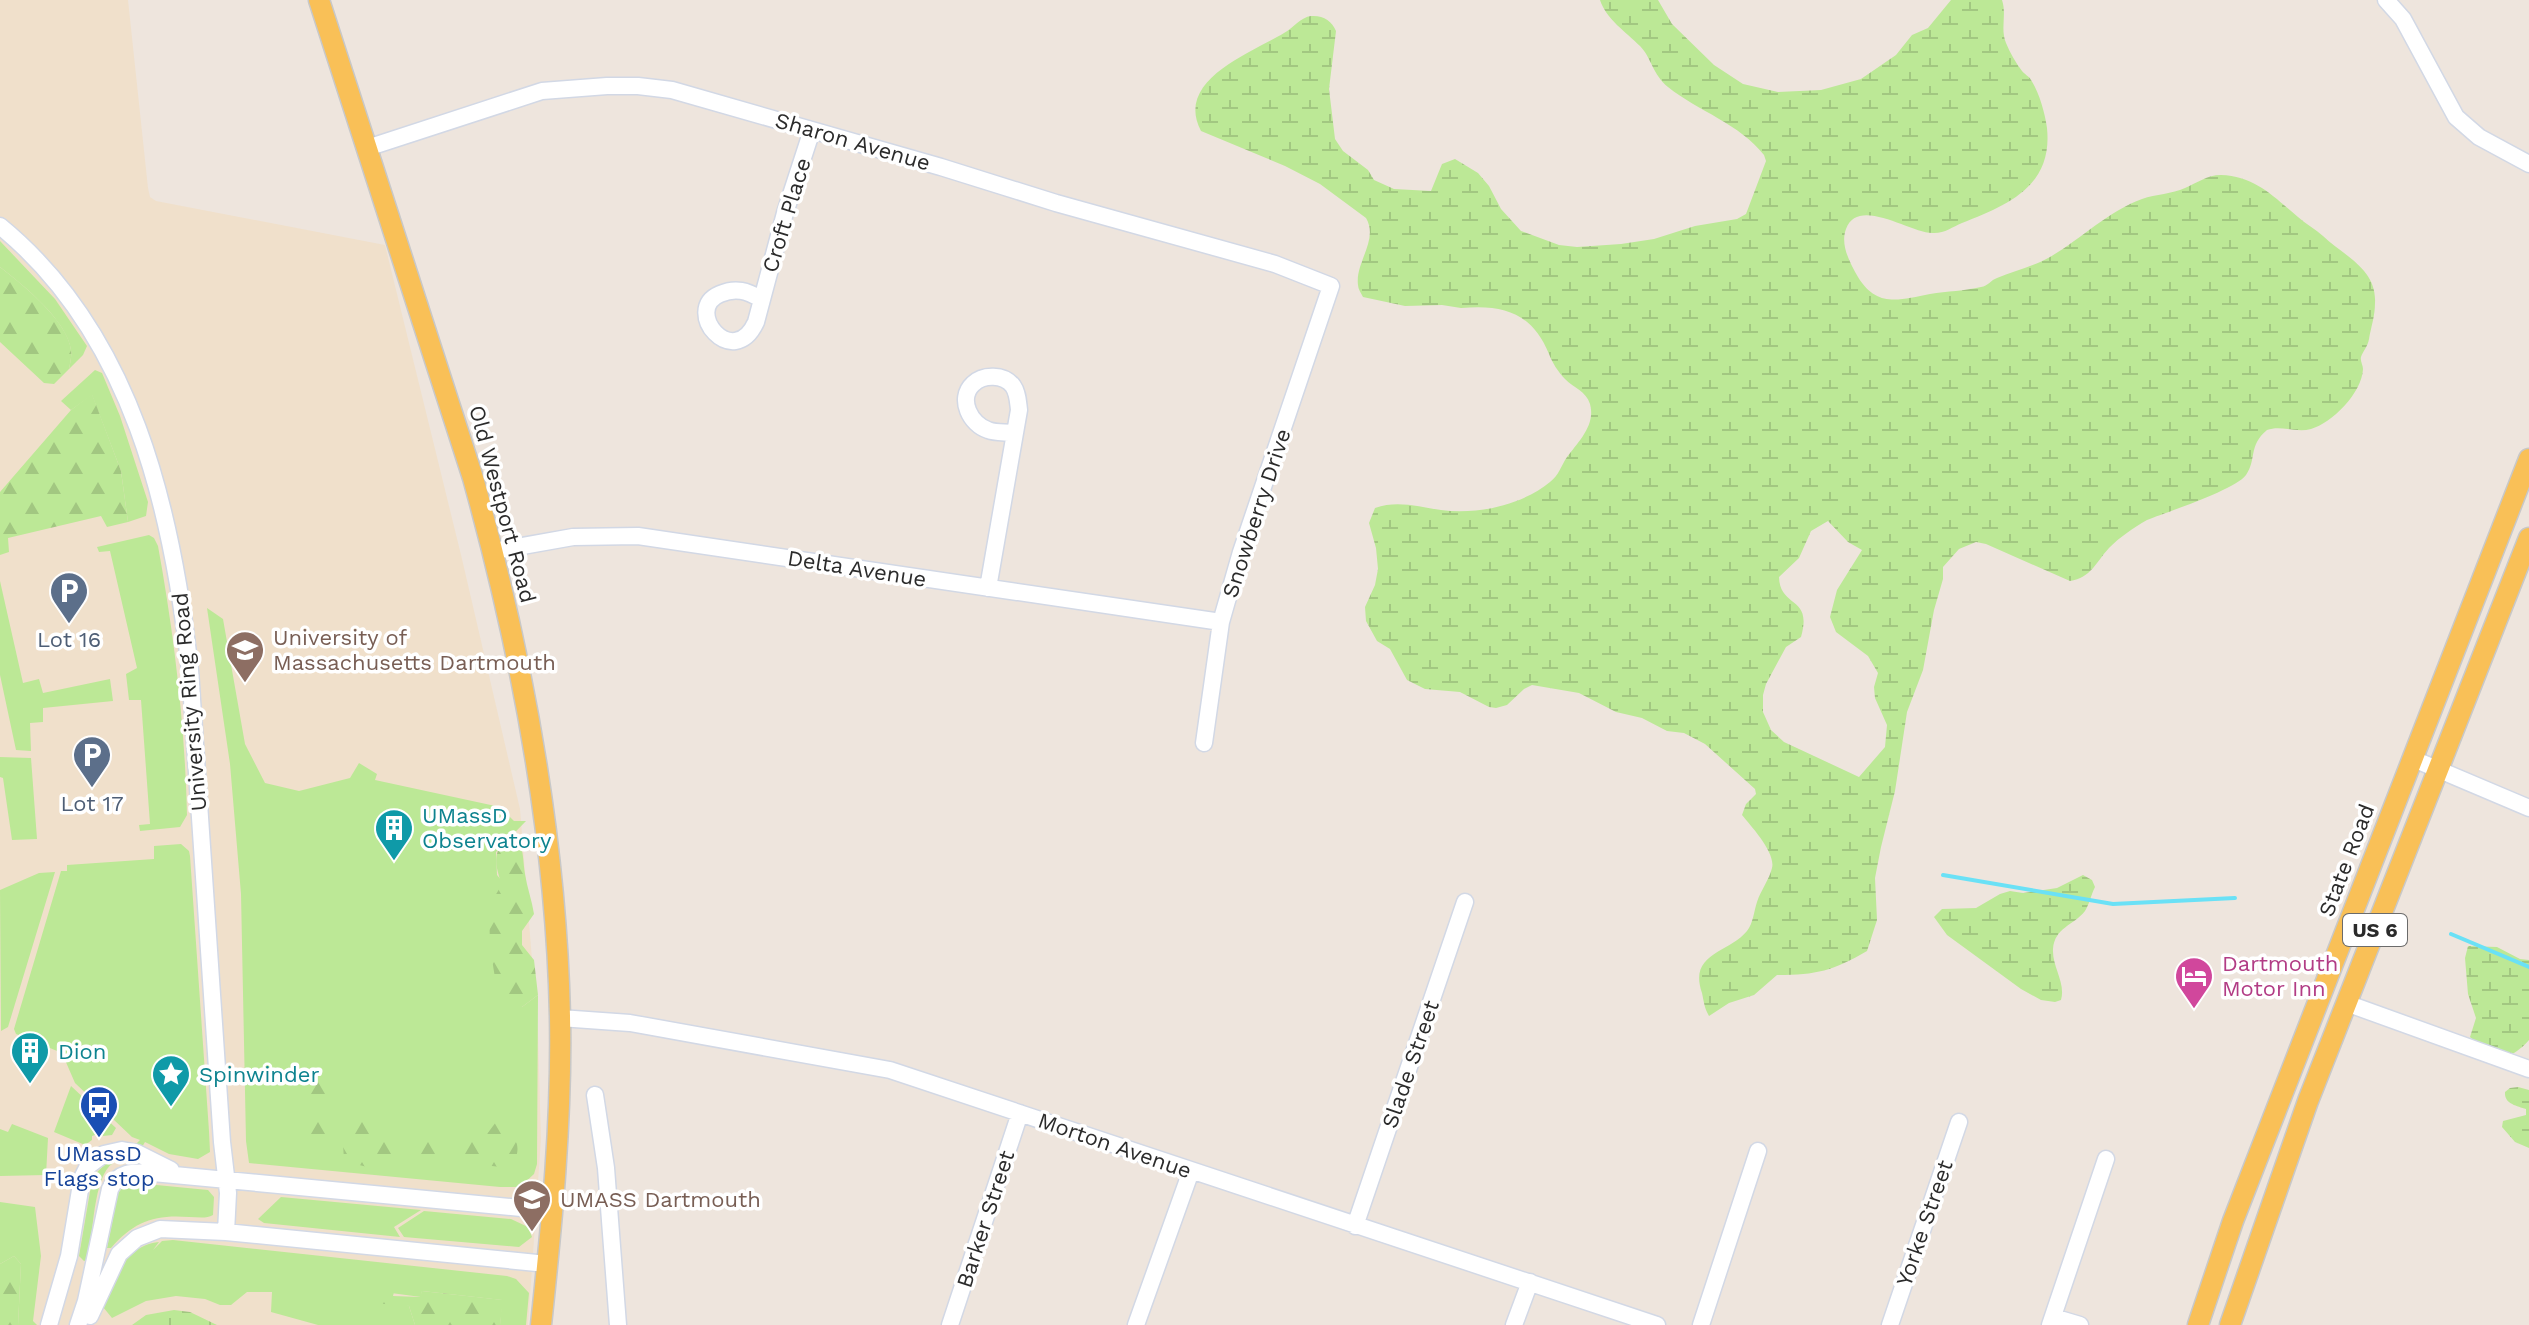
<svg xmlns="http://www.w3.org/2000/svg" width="2529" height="1325" font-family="'Work Sans',sans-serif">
	<defs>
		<pattern id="forest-firs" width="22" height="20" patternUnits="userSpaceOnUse" patternTransform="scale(2)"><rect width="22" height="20" fill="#bce896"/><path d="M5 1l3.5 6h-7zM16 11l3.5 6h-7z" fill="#a2c781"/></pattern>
		<pattern id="wetland-marsh" width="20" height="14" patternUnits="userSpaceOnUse" patternTransform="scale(2)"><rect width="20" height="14" fill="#bce896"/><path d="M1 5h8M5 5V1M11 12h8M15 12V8" fill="none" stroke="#a2c781"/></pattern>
	</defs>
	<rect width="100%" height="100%" fill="#eee5dd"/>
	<path fill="#f0e0cb" d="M0,0H128L148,188L150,197L156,201L385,245L462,559L520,809L538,1035L541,1139L528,1325H0Z"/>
	<path fill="#bce896" d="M0,241L55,299L87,346L83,355L69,369C70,364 72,356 71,350C67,320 22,284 0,267Z
		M95,370L102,373L120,416L148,502L146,516L128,522L121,471L92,395L71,410L61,401Z
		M149,535L154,538L158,546C174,634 185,725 187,815L180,827L140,831L139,825L150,824L141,700H129L126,674L137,668L110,551L99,552L97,547Z
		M0,581L23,683L39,679L43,693L110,679L113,701L43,708V722L30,723L31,751L16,750L0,675Z
		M207,608L223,619L245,744L265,783L299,791L350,778L359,763L377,774L375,780L500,807L514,821H526L496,852L497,875L502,881L522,1007L538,995L537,1164L534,1174L520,1187H500L249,1163L246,1141L241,894L230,764Z
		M0,757L31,758L37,839L12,840L3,778L0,777Z
		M181,844L189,851L190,856L209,1131L210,1152L198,1159L169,1154L145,1142L142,1147L136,1144L140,1140L132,1137L75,1083L62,1053L16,1034L14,1029L61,871H67V865L154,859V846Z
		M55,872L8,1027L1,1031L0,890L39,873Z
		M71,1086L116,1128L112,1135L103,1136L101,1133L92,1136V1140L85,1145L54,1132Z
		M12,1124L48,1138L46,1175L0,1176V1129L8,1132Z
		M124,1157L131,1159C125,1160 118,1160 113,1163C93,1176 93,1237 88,1260L84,1261L79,1256L92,1180C99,1167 110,1160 124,1157Z
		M136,1183L208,1190L214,1197L213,1215C206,1219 198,1217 189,1217C155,1214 133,1222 111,1248H107L118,1193L124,1186Z
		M281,1197L421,1210L394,1227L400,1237L264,1223L258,1219Z
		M0,1202L35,1207L41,1256L33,1321L37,1325H18L21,1264L14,1256L0,1264Z
		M424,1211L511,1219L528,1227L532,1237L519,1247L404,1237L398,1228Z
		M173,1240L507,1276L516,1279L529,1293L526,1325H500L502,1300L422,1291L421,1297L376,1291L409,1306L415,1325H318L271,1312L272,1292H247L231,1305H220L205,1299L176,1296L146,1301L112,1318L103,1307C113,1278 124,1246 159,1242L153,1250L162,1241Z"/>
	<path fill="url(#forest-firs)" d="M0,267C22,284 68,321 71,350C72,356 70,364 69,369L54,384L44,383L0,342Z
		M92,394L121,471L128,522L107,527L101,516L8,538L9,552L0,555V492L71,410Z
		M513,839L519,841C524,853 523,862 525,874C527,887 532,901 534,914L522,931V945L534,960L538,995L522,1007L497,990C493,962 480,908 502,886C497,869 492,859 502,842Z
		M327,1062L329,1097L316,1102L308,1101V1076L313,1063Z
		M358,1103L365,1106L370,1119L381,1120L384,1137L401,1157L398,1175L344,1161L342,1124L350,1116V1109Z
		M325,1110L328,1125L324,1146L313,1150L306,1149L305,1124L310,1111Z
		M496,1122C516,1133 525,1148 510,1168L411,1157V1146L419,1137C442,1138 461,1141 484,1138Z
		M14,1256L21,1264L18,1325H0V1264Z
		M387,1287L395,1288L393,1296L420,1297L422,1291L503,1300L500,1325H415L409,1306L373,1303L376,1291Z"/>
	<path fill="url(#wetland-marsh)" fill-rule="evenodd" d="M1600,0H1658L1672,24L1714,65L1743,84L1778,92L1821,90L1861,79L1896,55L1912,35L1928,28L1951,0H2002C2007,15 2000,28 2006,43C2010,53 2016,63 2022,71C2024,74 2029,76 2031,80C2039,92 2045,113 2047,128C2053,186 2008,205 1962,223C1952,227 1944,234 1932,233C1910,233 1858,196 1846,229C1840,245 1850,263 1858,277C1877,308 1899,300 1930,294C1947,291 1965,291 1981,287C1988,286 1991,280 1997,278C2014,271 2034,266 2050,257C2081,239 2107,212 2142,199C2156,194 2172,194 2185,188C2197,183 2207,175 2221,175C2255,176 2274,197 2298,217C2306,224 2315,229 2323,236C2344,256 2377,269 2375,303C2375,316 2371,327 2369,339C2368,346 2363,351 2361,357C2360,361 2363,365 2363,369C2362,393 2332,423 2311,429C2296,433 2281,425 2267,430C2248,446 2257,459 2246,475C2235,490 2167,512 2147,520C2133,528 2120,537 2109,548C2096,562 2091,578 2070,581L1986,544L1976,542L1959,549L1943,567V579L1934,610L1923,670L1907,712L1895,791L1881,847L1875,878L1877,920L1867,951C1833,971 1816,975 1777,975L1754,995L1729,1003L1709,1016C1704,1007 1704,1002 1702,993C1688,953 1729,953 1747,931C1753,924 1754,911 1757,902C1761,890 1769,880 1772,868C1776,853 1751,826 1742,815L1746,804L1756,794L1755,789L1705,744L1684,733L1667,731L1642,718L1616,712L1579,693L1532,685L1524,689L1507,705L1496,708L1489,707L1460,692L1425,689L1407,680L1390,649L1377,641L1366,621L1365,607L1375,585L1378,569L1376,548L1369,523L1375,508C1398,500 1418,507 1441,510C1477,515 1522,505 1550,482C1559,475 1561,466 1567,457C1578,442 1596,425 1590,404C1586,391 1574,388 1565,379C1558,372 1552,362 1549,354C1532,313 1504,304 1461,308L1442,305L1405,306L1363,297C1361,293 1358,289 1358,285C1355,262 1379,240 1366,218L1320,184L1285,166L1201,131C1174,80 1251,53 1284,33C1293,28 1301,17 1311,16C1323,15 1332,21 1336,31L1329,89L1335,139L1343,151L1368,170L1374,180L1394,189L1431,191L1442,164L1455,159L1478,173L1489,186L1501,209L1521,231L1559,245L1577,247L1621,244L1654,239L1695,226L1737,219L1746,214L1766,161L1764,155C1740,124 1698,111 1668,87C1653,75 1651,57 1640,46C1626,32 1606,19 1600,0ZM1828,521L1848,542L1862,550L1837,590L1830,617L1836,632L1868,656L1878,673L1874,687L1875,698L1887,725L1885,747L1859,777L1784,742L1771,730L1763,712V695L1766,684L1786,647L1801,637C1813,595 1780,609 1779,577L1799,558L1811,531Z
		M2083,875L2092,880L2095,887C2091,895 2089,905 2085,911C2073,926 2055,927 2053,949C2052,967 2066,983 2061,1000L2055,1002L2041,1000L2021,989L1947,935L1934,917L1942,909L1976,908L2000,894L2010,891L2023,893L2057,888Z
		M2468,946L2497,947L2520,959L2529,960V1040C2526,1044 2519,1050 2514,1053C2504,1058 2477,1044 2470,1037L2476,1018L2468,994L2465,958Z
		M2518,1087L2529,1090V1148L2515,1142L2502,1127L2503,1121L2526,1115V1109C2517,1106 2504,1104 2505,1092L2510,1088Z
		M174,1310L190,1312L217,1325H132L146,1315Z"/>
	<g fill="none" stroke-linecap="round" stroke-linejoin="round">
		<path stroke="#6ae1f6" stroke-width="4" d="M1943,875L2113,904L2235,898
			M2451,934L2529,967"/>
		<defs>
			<path id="minor" d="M2386,0L2403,19L2456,117L2479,137L2529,164
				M367,148L542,91L607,86H638L672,90L941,167L1056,203L1275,264L1331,286L1241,552L1221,622L1204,743
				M0,226C132,334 172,508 190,670L222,1142L228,1193L226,1232
				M761,299C747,291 736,287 720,294C682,310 733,372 756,322L785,213L812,130
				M494,551L573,537L638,536L1221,622
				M988,588L1019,410C1018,402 1018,393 1013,386C1004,374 983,374 973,384C957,399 971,425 988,430C995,433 1005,432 1013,433
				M2411,758L2529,808
				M2346,1003L2529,1069
				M560,1018L630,1023L890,1070L1657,1325
				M595,1095L606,1168L618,1325
				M1355,1226L1465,902
				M90,1316L119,1254L137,1238L160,1229L226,1232L547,1264
				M2053,1317L2080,1325
				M49,1325L69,1256L82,1178L88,1166L104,1154L122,1150L137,1153L171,1170
				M78,1325L86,1301L110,1189C119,1170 134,1172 153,1173L552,1211
				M950,1325L1020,1113
				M1136,1325L1191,1171
				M1514,1325L1530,1282
				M1701,1325L1758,1151
				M1890,1325L1959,1122
				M2050,1325L2106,1159"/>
			<path id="major" d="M319,0L473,478C522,654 556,833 560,1016C562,1120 552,1222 541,1325
				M2198,1325L2233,1221L2529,459
				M2230,1325L2308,1101L2529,538"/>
		</defs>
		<use href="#minor" stroke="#d2d8e5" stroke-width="19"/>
		<use href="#major" stroke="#c8c8c8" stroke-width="23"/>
		<use href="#minor" stroke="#fff" stroke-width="16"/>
		<use href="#major" stroke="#f9c057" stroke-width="20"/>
	</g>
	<defs>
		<symbol id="parking-pin" viewBox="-11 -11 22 30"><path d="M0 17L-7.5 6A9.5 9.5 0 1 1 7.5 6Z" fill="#5c6f8a" stroke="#fff"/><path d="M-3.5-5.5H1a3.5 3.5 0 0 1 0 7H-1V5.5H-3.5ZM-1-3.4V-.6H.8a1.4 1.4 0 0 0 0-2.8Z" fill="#fff"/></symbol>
		<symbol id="university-pin" viewBox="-11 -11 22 30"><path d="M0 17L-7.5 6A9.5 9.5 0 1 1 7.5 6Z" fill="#8d6e63" stroke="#fff"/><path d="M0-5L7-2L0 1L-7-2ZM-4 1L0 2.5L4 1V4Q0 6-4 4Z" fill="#fff"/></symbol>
		<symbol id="building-pin" viewBox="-11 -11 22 30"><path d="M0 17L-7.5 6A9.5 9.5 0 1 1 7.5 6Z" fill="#0f9aa8" stroke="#fff"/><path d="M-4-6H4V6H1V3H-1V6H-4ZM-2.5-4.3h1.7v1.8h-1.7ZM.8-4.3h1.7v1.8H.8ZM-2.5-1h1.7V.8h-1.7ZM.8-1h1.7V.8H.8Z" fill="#fff"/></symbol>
		<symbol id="hotel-pin" viewBox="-11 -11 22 30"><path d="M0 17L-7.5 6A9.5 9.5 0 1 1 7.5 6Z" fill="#d1479c" stroke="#fff"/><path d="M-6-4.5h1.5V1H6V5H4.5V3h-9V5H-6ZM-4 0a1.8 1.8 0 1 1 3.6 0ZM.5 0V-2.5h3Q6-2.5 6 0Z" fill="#fff"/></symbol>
		<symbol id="sight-pin" viewBox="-11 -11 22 30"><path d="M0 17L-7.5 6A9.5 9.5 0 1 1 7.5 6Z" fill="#0f9aa8" stroke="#fff"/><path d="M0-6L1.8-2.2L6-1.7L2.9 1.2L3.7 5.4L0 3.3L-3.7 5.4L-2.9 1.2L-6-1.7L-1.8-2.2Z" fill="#fff"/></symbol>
		<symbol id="bus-pin" viewBox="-11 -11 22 30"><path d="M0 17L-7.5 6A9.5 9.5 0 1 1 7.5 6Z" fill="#1a4fb4" stroke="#fff"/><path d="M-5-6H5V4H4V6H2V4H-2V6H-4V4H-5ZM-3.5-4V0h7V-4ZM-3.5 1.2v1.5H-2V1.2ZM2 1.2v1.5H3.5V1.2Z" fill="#fff"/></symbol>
		<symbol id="school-pin" viewBox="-11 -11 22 30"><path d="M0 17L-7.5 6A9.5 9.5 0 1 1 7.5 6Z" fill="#8d6e63" stroke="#fff"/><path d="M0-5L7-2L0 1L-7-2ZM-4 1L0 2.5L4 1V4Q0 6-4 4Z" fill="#fff"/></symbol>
	</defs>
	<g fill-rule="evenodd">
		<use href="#parking-pin" x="47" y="569" width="44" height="60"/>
		<use href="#university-pin" x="223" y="628" width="44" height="60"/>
		<use href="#parking-pin" x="70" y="733" width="44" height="60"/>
		<use href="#building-pin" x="372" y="806" width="44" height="60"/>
		<use href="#hotel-pin" x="2172" y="954" width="44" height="60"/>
		<use href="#building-pin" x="8" y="1029" width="44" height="60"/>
		<use href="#sight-pin" x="149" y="1052" width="44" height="60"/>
		<use href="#bus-pin" x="77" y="1083" width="44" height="60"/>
		<use href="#school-pin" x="510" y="1177" width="44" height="60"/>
	</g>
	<g text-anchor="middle" stroke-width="7" stroke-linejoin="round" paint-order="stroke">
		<rect fill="#fff" stroke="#6b6b6b" stroke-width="2" x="2343" y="914" width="64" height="32" rx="6"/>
		<g font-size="20" font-weight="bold" fill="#2b2b2b">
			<text x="2375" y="937">US 6</text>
		</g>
		<g font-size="22" fill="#2b2b2b" stroke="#fff">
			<text transform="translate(853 141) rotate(16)" y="8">Sharon Avenue</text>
			<text transform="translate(786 215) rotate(-73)" y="8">Croft Place</text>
			<text transform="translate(503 504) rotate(75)" y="8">Old Westport Road</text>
			<text transform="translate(1256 513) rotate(-72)" y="8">Snowberry Drive</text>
			<text transform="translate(857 568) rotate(9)" y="8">Delta Avenue</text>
			<text transform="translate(189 702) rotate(-95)" y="8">University Ring Road</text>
			<text transform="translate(2346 860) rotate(-69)" y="8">State Road</text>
			<text transform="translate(1410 1064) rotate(-71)" y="8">Slade Street</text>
			<text transform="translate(1115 1145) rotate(19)" y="8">Morton Avenue</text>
			<text transform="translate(985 1219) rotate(-72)" y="8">Barker Street</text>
			<text transform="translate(1924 1223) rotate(-71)" y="8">Yorke Street</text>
		</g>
		<g font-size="22" fill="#785e54" stroke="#fff" text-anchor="start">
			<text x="273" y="645">University of<tspan x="273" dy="25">Massachusetts Dartmouth</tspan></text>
			<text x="560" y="1207">UMASS Dartmouth</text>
		</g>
		<g font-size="22" fill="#4e5e75" stroke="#fff">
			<text x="69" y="647">Lot 16</text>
			<text x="92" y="811">Lot 17</text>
		</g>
		<g font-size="22" fill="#0d838f" stroke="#fff" text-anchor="start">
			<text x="422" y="823">UMassD<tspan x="422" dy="25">Observatory</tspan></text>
			<text x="58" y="1059">Dion</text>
			<text x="199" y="1082">Spinwinder</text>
		</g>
		<g font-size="22" fill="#b23c85" stroke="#fff" text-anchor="start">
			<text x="2222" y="971">Dartmouth<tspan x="2222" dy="25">Motor Inn</tspan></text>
		</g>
		<g font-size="22" fill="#164399" stroke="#fff">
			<text x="99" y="1161">UMassD<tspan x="99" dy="25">Flags stop</tspan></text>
		</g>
	</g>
</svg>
